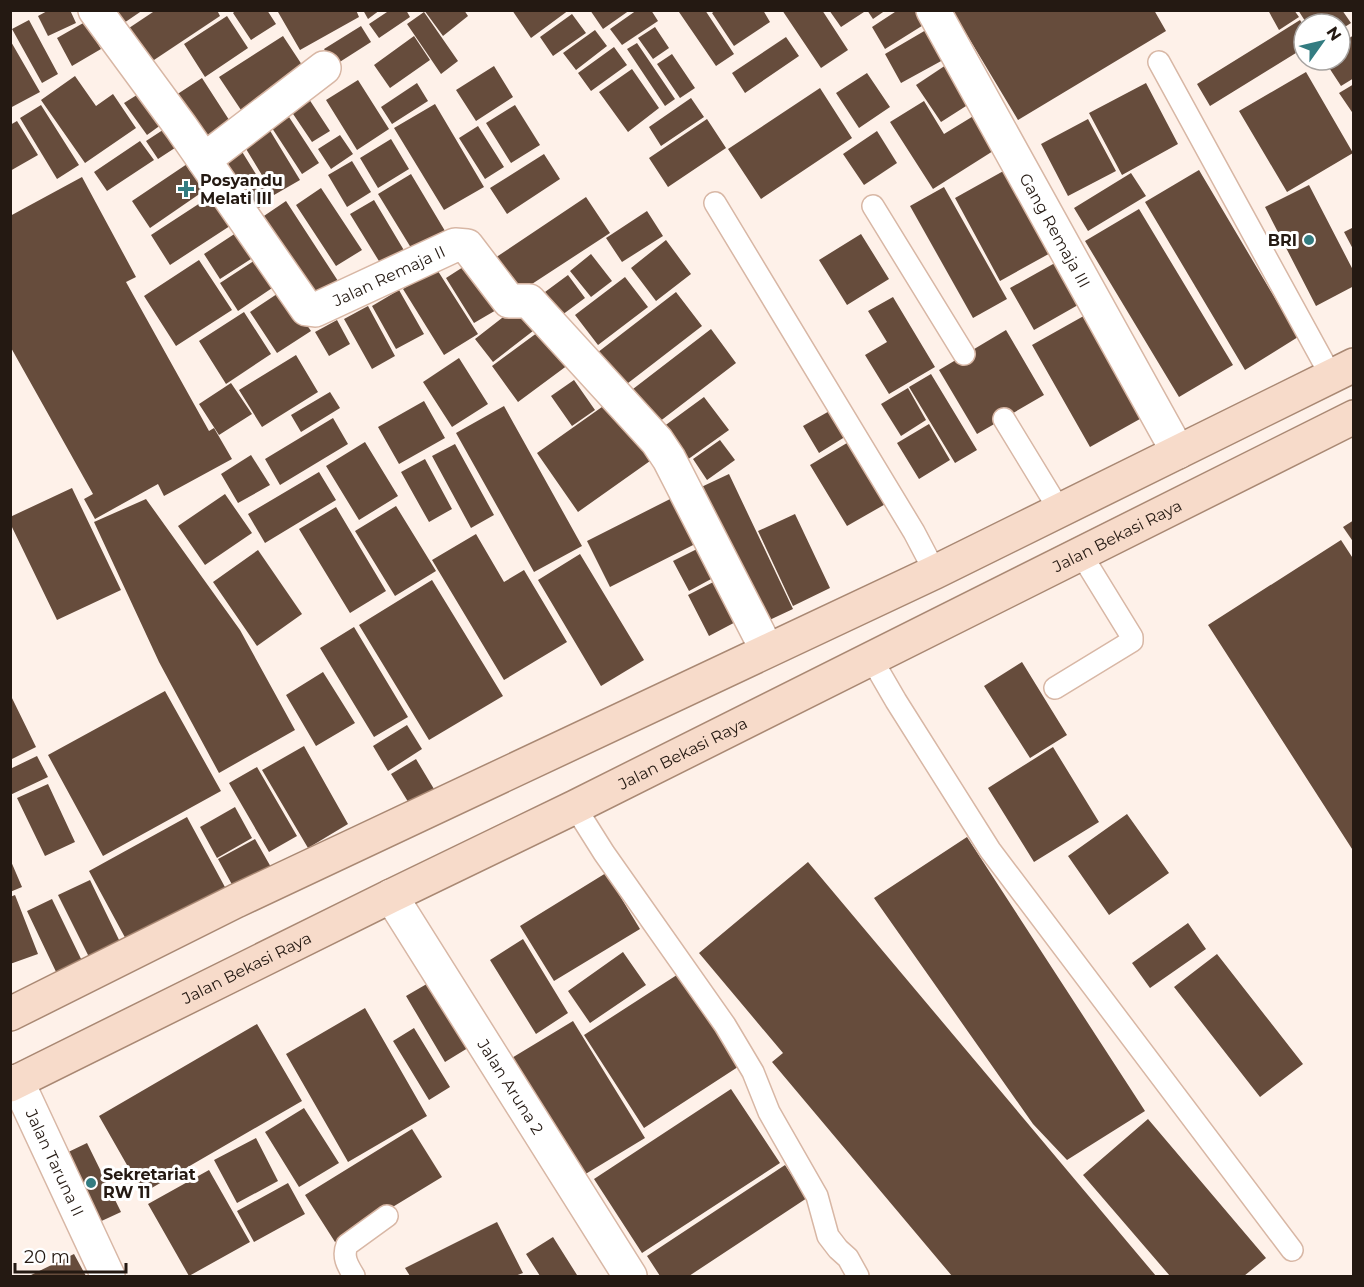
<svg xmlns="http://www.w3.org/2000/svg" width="1364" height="1287" font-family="Montserrat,sans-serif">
	<rect width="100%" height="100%" fill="#fef1e9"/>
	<path fill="#664c3c" d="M49,10H70L76,23L48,36L38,16Z
		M112,10H143L121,25Z
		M156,10H217L220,16L148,64L126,30Z
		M236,10H267L276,24L251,40L233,13Z
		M280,10H356L359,17L300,50L278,12Z
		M363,10H380L368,19Z
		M390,10H406L410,17L379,38L369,24Z
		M424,10H464L468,16L443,36Z
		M512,10H569L531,38Z
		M590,10H630L603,29Z
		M637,10H651L658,21L622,45L610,29Z
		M681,10H705L734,54L716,66L679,12Z
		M716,10H763L770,22L734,46L712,13Z
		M782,10H822L848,50L821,68Z
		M829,10H863L864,12L841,27Z
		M867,10H886L873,19Z
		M898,10H916L925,24L885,49L872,27Z
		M952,10H1154L1166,31L1018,120Z
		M1268,10H1294L1299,17L1279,30Z
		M1298,10H1342L1351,23L1340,30V24H1307Z
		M424,12L458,61L441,74L407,24Z
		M572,14L586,33L553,56L540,37Z
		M227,16L248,48L205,77L184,44Z
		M29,20L58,74L42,83L12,29Z
		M1300,20L1304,26V48L1210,106L1197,84Z
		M85,22L101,49L72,66L57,38Z
		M361,26L371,42L335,65L324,49Z
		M655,27L669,48L653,59L638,38Z
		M595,30L607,46L576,70L563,53Z
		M926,30L943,60L901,83L885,54Z
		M1354,35V78L1341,86L1324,60H1340V44Z
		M283,36L308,74L245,116L219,77Z
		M414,36L430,60L390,88L374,65Z
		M786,37L799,56L745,93L732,73Z
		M10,40L40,92L10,108Z
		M637,43L675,99L665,106L627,49Z
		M614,47L627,65L591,91L578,73Z
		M672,54L695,88L680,98L657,64Z
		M952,61L977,99L941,122L916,85Z
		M494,66L513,97L476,121L456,90Z
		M632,69L659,108L628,132L599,92Z
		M1306,72L1353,153L1287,192L1239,111Z
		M867,73L890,107L859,128L836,93Z
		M75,76L96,106L113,94L136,128L85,163L41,100Z
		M202,78L233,126L205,145L173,97Z
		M358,80L389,129L357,150L326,100Z
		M417,83L428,101L392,124L381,107Z
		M1146,83L1178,144L1122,175L1089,113Z
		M1354,84V115L1339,93Z
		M148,88L169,119L147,135L124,103Z
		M820,88L852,138L761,199L728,149Z
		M307,96L330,131L312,142L289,108Z
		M691,98L704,117L661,146L649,127Z
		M924,101L944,134L980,112L1001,146L933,189L890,122Z
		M435,104L484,187L444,210L394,128Z
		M41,105L79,165L57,179L20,118Z
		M515,105L540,145L511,163L486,123Z
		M289,117L319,163L302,174L272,128Z
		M707,119L726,148L668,187L649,158Z
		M1088,119L1116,171L1068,196L1041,144Z
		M17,121L38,155L10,171V125Z
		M172,124L184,142L158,159L146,141Z
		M266,124L300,180L274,195L240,139Z
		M478,126L504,167L485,179L459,138Z
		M877,131L897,163L864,185L843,154Z
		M340,135L353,154L331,169L318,149Z
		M391,139L409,169L378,188L360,158Z
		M140,141L154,160L107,191L94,172Z
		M236,142L272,200L250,213L214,155Z
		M544,154L560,179L507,214L490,188Z
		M193,160L211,186L150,228L132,201Z
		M352,161L371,192L347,207L328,175Z
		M1007,169L1054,251L1000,281L955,198Z
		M1199,170L1298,337L1245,370L1145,202Z
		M1131,173L1146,196L1088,231L1074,208Z
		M411,174L448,236L416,256L378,194Z
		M82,177L136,277L126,282L209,431L214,428L232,459L164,496L158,484L95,519L84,499L93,494L10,346V216Z
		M1309,185L1354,272V286L1316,306L1265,207Z
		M944,187L1007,299L973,318L910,206Z
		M321,188L362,250L336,266L296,205Z
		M217,192L236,222L170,265L151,235Z
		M586,197L610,233L512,297L489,262Z
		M374,200L405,252L382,266L350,214Z
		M286,201L338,281L310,299L258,220Z
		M1139,209L1233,365L1179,397L1085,241Z
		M647,211L663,236L622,262L606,238Z
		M245,227L262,252L220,279L204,254Z
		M1354,227V251L1344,232Z
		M861,234L889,279L847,305L819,260Z
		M666,240L691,274L656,301L631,268Z
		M591,254L612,281L591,297L570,271Z
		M263,255L281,282L238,311L220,283Z
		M1062,259L1085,301L1034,330L1010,288Z
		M199,260L232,310L176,346L144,296Z
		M474,260L503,306L474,323L446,278Z
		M436,268L478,334L444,355L403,289Z
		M568,275L585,298L562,315L545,292Z
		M625,277L648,307L598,345L575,315Z
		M283,290L311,331L277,353L250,312Z
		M399,290L424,334L396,349L372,306Z
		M676,292L702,326L619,390L593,356Z
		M893,297L935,367L889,394L865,355L887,342L868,311Z
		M524,301L542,324L493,362L475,339Z
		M368,306L395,356L372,369L344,319Z
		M244,312L271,354L226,384L199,341Z
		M1089,313L1147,415L1090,447L1032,345Z
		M337,320L350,344L329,356L315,332Z
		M545,327L572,362L518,402L492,366Z
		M711,329L736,363L659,422L633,389Z
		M1006,330L1044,395L977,434L939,370Z
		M296,355L318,392L262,427L239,390Z
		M459,358L488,404L452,427L423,382Z
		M931,374L977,450L955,463L909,387Z
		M574,380L595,410L572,426L551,396Z
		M231,383L252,414L219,435L199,404Z
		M908,388L926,420L901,436L881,404Z
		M330,392L340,408L301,432L291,415Z
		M704,397L729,430L687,460L663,427Z
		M424,401L445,438L399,464L378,427Z
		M609,402L650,461L578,512L537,453Z
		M504,406L582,546L534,572L456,433Z
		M833,409L848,435L819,453L803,426Z
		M333,418L348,444L280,485L265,459Z
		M929,424L950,460L919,479L897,443Z
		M720,440L735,460L707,480L693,459Z
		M852,440L889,502L847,526L810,465Z
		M365,442L398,496L359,520L326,466Z
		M455,444L494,515L471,528L432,456Z
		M251,455L270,485L238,503L221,474Z
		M425,459L452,509L429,522L401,472Z
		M319,472L336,500L265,543L248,514Z
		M729,474L793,609L761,624L697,489Z
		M72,488L121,590L57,620L10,523V517Z
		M225,494L252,533L205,565L178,526Z
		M680,494L703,540L610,587L587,541Z
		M146,499L240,630L295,730L219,773L159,662L94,522Z
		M396,506L436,571L395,596L355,531Z
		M336,507L386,591L350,613L299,529Z
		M795,514L830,588L793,606L758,531Z
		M1354,520V543L1343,527Z
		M476,534L504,582L524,570L567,642L504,680L432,560Z
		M1341,540L1354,560V852L1208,625Z
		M709,543L724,572L689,591L673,561Z
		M258,550L302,614L257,646L213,582Z
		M580,554L644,660L601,686L538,580Z
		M725,576L745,617L709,636L688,595Z
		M432,580L503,696L429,740L359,625Z
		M354,627L408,717L374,737L320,648Z
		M1022,662L1067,735L1030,758L984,686Z
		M323,672L355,723L316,746L286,695Z
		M165,691L221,791L103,856L48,755Z
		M10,694L36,747L10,760Z
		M407,725L422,749L388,771L373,746Z
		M304,746L348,824L308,848L262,770Z
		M1053,747L1099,822L1034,862L988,788Z
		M37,756L48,777L10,795V769Z
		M416,759L434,789L410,805L391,774Z
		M257,767L297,836L269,852L229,783Z
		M48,784L75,842L45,856L17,798Z
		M235,807L252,838L217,858L200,827Z
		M1127,814L1169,873L1109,915L1068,856Z
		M187,817L226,889L128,943L89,871Z
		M967,837L1145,1111L1067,1160L1033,1124L874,898Z
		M255,839L272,869L235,890L218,859Z
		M10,859L22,887L10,892Z
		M808,862L1156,1276H952L772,1062L783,1053L699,953Z
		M606,873L640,929L554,981L520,926Z
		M90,880L120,942L89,957L58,895Z
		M15,895L38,954L10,964V897Z
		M52,899L83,963L58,976L27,911Z
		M1188,923L1206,949L1150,988L1132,963Z
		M523,939L568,1013L536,1034L490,960Z
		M623,952L646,985L590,1023L568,991Z
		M1217,954L1303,1064L1260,1097L1174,987Z
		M683,971L744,1063L644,1128L584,1035Z
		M437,978L476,1043L445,1062L406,996Z
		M365,1008L427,1116L348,1162L286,1054Z
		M573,1021L645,1138L574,1181L502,1064Z
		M257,1024L302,1101L143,1193L99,1116Z
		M414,1028L450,1087L429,1100L393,1041Z
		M731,1089L780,1163L642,1253L594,1179Z
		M304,1108L339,1163L299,1187L265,1132Z
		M1148,1119L1266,1258L1244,1276H1170L1083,1175Z
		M412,1129L442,1177L335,1242L305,1195Z
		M256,1138L278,1181L237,1203L214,1160Z
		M87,1143L121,1212L95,1224L62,1155Z
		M785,1165L807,1198L689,1276H660L647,1256Z
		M209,1170L250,1242L189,1276L148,1204Z
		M288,1183L305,1214L254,1242L237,1211Z
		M497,1222L523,1273L515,1276H410L405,1268Z
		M553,1237L577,1275L575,1276H540L526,1254Z
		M74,1254L86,1276H29Z"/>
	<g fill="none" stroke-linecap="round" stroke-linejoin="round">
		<defs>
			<path id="service" d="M1159,62L1331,376
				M715,203L914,532L935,572
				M873,206L964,354
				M1004,419L1060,511
				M871,658L896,701L990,850L1292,1250
				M1055,688L1132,641V637L1081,554
				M575,807L604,853L725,1025L753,1072L769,1112L817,1196L828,1236L838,1249L848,1258L858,1276
				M354,1276C348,1266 342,1257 347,1245L387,1216"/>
			<g id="minor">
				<path id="s1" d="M95,10L181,127L307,309L315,310L455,245L467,246L509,301H529L657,441L669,459L767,650"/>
				<path id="s2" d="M933,10L1178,452"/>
				<path d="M204,160L324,68"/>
				<path id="s3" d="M391,896L630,1276"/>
				<path id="s4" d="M17,1081L108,1276"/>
			</g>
			<g id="primary">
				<path d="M10,1014L236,901L935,572L1354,365"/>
				<path id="s5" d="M10,1085L391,896L575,807L1354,417"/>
			</g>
		</defs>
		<use href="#service" stroke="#d8b7a5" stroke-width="24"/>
		<use href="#minor" stroke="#d8b7a5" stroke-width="36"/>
		<use href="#primary" stroke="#a98873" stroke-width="36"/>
		<use href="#service" stroke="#fff" stroke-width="21"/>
		<use href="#minor" stroke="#fff" stroke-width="33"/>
		<use href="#primary" stroke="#f7dbca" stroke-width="33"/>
	</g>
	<g fill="#337c81" stroke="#fff" stroke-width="2">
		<path d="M183 180h6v6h6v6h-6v6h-6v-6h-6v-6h6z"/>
		<circle cx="1309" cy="240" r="6"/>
		<circle cx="91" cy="1183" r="6"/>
	</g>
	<g text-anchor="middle" stroke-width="6" stroke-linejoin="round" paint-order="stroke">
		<g font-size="16" font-weight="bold" fill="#241912" stroke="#fff" text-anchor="start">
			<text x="200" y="186">Posyandu<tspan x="200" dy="18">Melati III</tspan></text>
			<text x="1297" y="246" text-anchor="end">BRI</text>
			<text x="103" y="1180">Sekretariat<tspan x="103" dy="18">RW 11</tspan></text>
		</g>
		<g font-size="16" fill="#241912" stroke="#fff">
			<text dy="6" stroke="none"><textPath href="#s2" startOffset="252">Gang Remaja III</textPath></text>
			<text dy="6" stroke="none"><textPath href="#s1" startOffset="456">Jalan Remaja II</textPath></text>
			<text dy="6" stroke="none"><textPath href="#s5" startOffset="1236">Jalan Bekasi Raya</textPath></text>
			<text dy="6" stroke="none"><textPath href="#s5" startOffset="750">Jalan Bekasi Raya</textPath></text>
			<text dy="6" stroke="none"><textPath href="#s5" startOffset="264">Jalan Bekasi Raya</textPath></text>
			<text dy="6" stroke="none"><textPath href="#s3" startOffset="225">Jalan Aruna 2</textPath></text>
			<text dy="6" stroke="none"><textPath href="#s4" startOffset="90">Jalan Taruna II</textPath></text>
		</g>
	</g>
	<rect width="1364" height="1287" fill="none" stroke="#241912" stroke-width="24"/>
	<g transform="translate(1322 42) rotate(56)"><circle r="28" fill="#ffffff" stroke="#a7a3a0" stroke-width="1.5"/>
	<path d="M0-4.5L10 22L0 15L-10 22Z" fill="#337c81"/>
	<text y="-9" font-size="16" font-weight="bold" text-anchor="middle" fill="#241912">N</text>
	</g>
	<path d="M15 1263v9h111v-9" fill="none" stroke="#241912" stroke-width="3"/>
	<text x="24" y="1263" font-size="18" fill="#241912" stroke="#ffffff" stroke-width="4.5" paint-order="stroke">20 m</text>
</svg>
